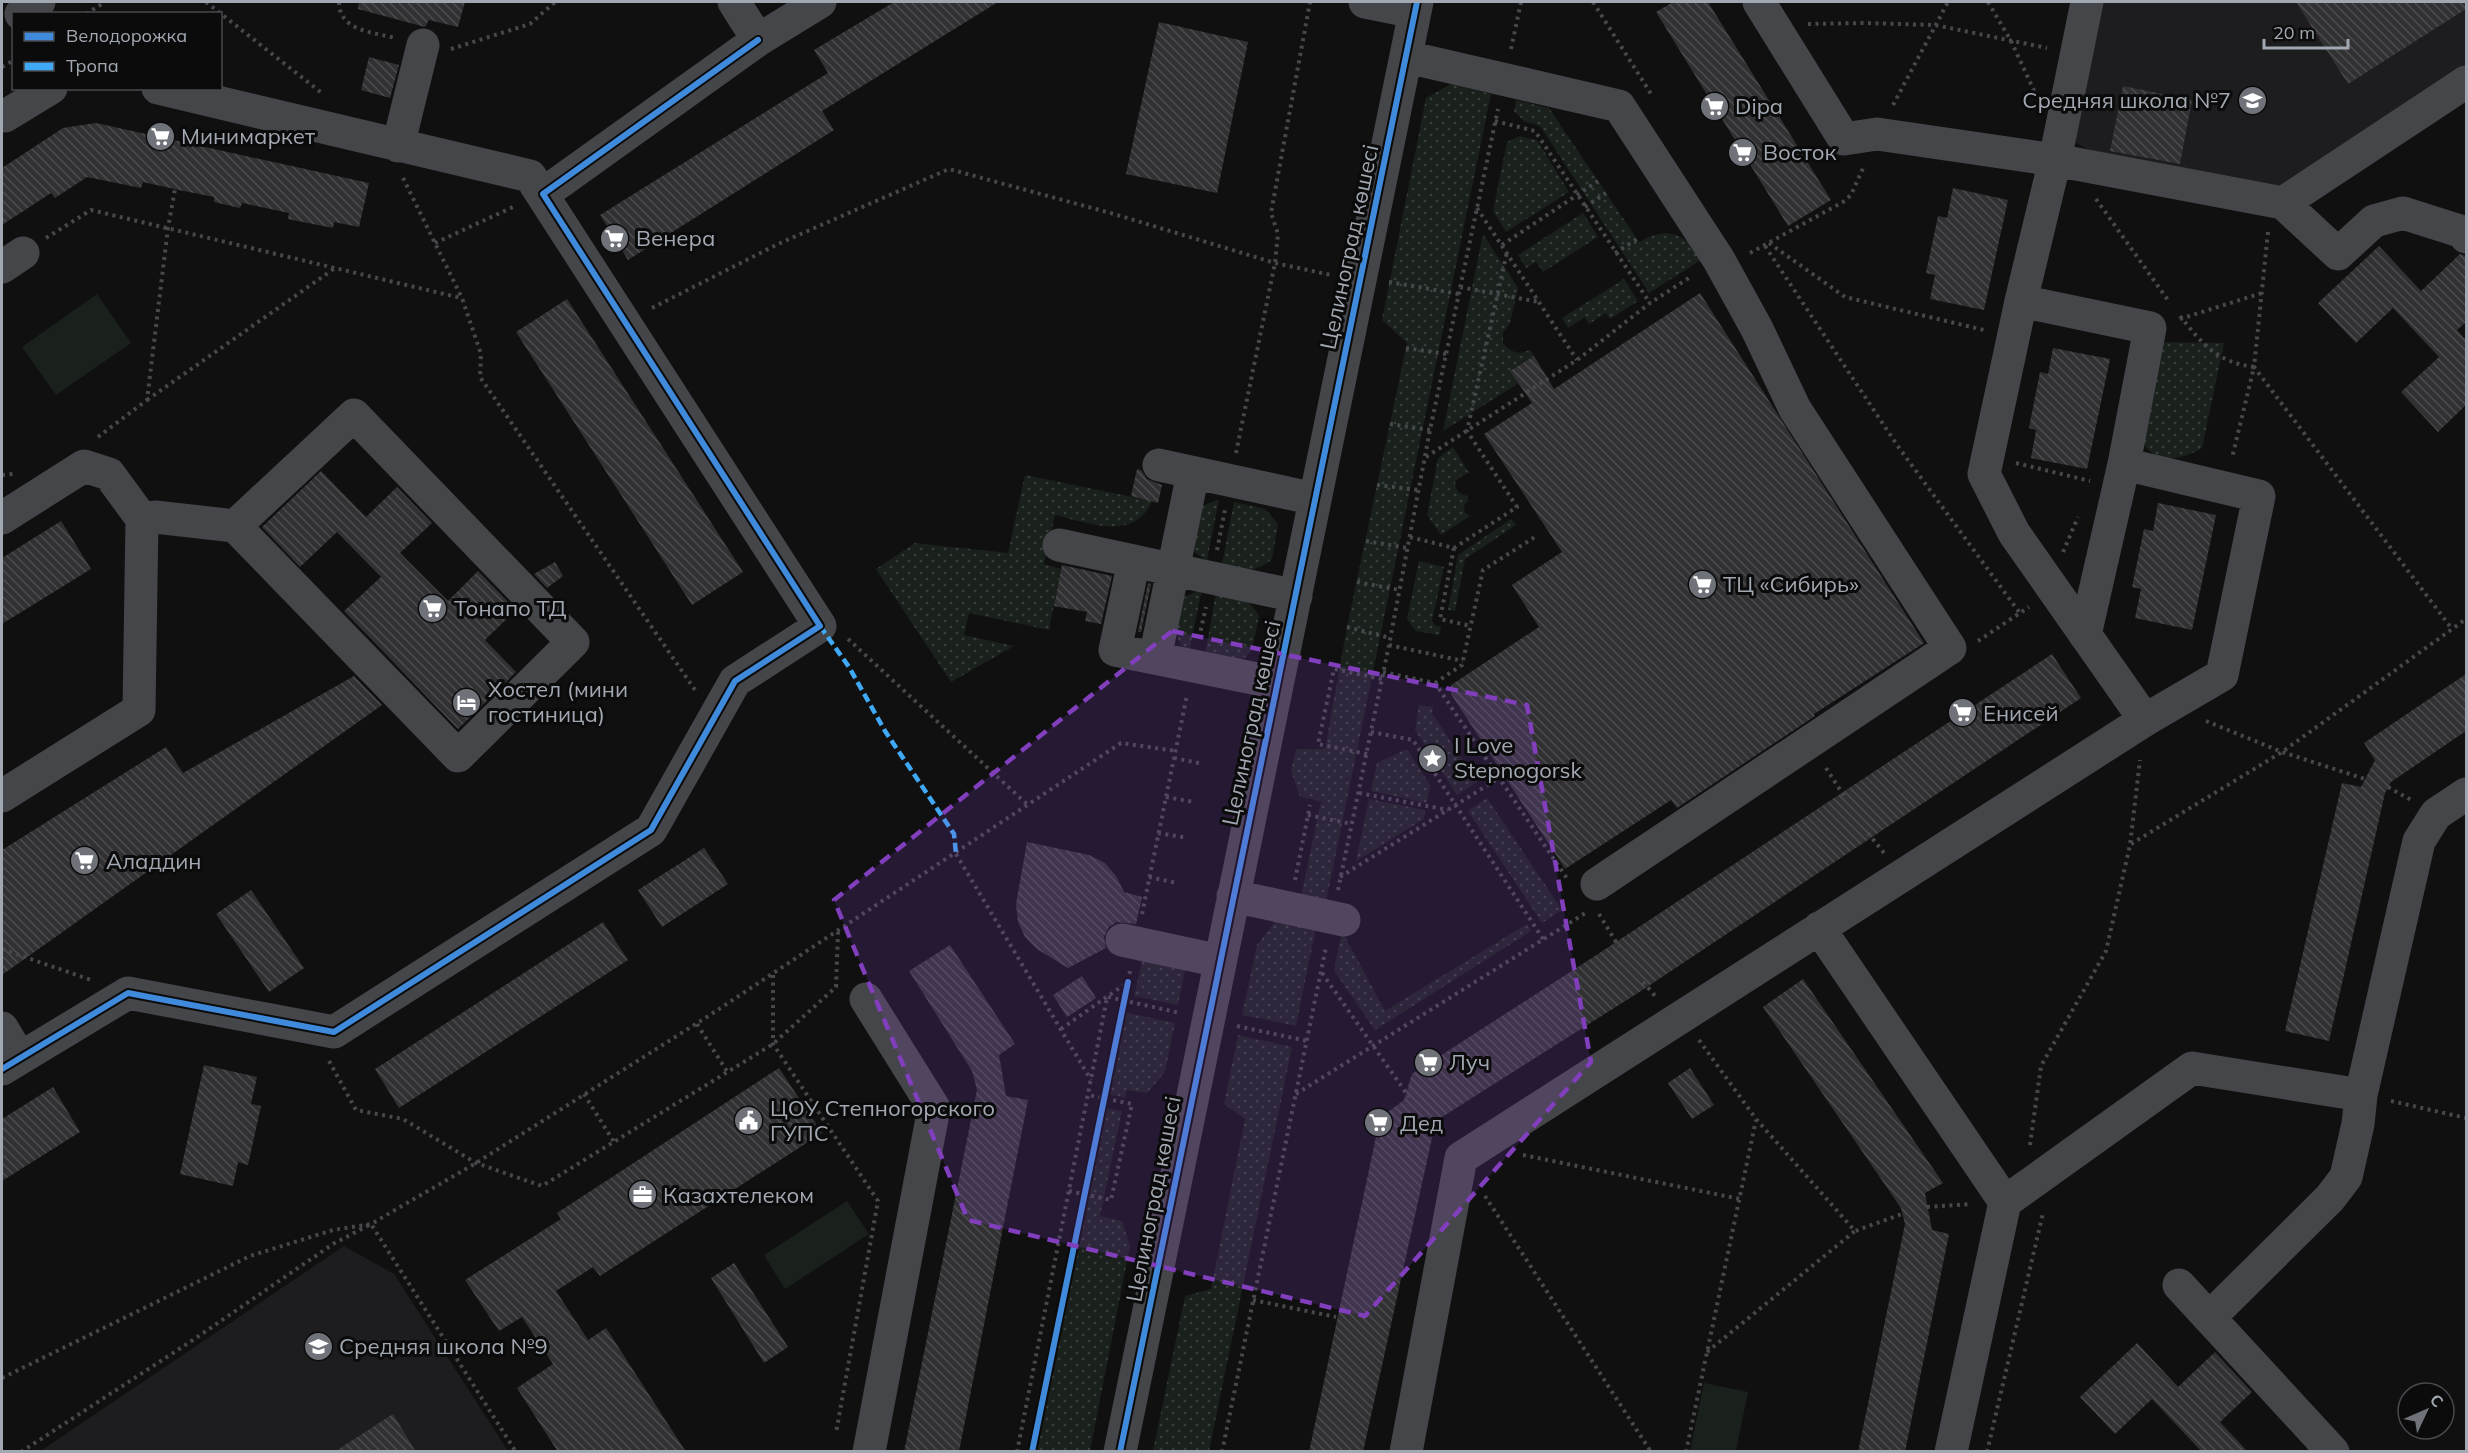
<svg xmlns="http://www.w3.org/2000/svg" width="2468" height="1453" font-family="Mulish,sans-serif">
	<defs>
		<pattern id="grass-dots" width="8" height="8" patternUnits="userSpaceOnUse" patternTransform="scale(1.5)"><rect width="8" height="8" fill="#1a201b"/><path d="M2 2h.1M6 6h.1" fill="none" stroke="#383e3a" stroke-width="1.8" stroke-linecap="round"/></pattern>
		<pattern id="building-back-hatch" width="6" height="6" patternUnits="userSpaceOnUse" patternTransform="scale(1.5)"><rect width="6" height="6" fill="#313133"/><path d="M-1 5l2 2M0 0l6 6M5-1l2 2" fill="none" stroke="#4c4c4e"/></pattern>
	</defs>
	<rect width="100%" height="100%" fill="#101011"/>
	<path fill="#1d1d1f" d="M2098,2H2466V75L2286,191L2094,153L2076,143L2072,124Z
		M344,1246L394,1274L508,1451L39,1452Z"/>
	<path fill="url(#grass-dots)" d="M1451,84L1491,94L1326,902L1301,897L1321,801L1300,797L1291,771L1296,749H1325L1347,627L1407,343L1382,320L1426,98Z
		M1516,100L1549,108L1639,242C1671,225 1682,234 1704,258L1649,293L1540,126L1524,121L1514,111Z
		M1520,136L1537,140L1569,192L1506,232L1493,211L1507,142Z
		M1583,213L1598,237L1543,272L1536,262L1526,268L1518,255Z
		M1483,234L1518,288L1510,323L1503,333V343C1512,353 1517,355 1530,350L1534,356L1511,370L1519,383L1443,431Z
		M1624,279L1638,301L1610,319L1606,313L1589,324L1585,317L1568,328L1562,318Z
		M2159,342L2224,343L2202,448C2186,458 2160,465 2146,447C2143,444 2142,437 2140,434Z
		M1453,447L1469,473L1460,477L1455,482C1456,490 1459,495 1468,496V501L1464,505L1465,513L1470,516L1441,535L1427,515L1438,458Z
		M1025,475L1152,501C1135,542 1088,523 1055,515L1044,564L1061,569L1049,630L969,613L964,635L1014,646L951,682L876,569L915,543L1008,553Z
		M1219,499L1207,561L1196,553L1190,544L1202,506Z
		M1234,502L1265,509L1278,524L1272,559C1253,575 1245,569 1222,564Z
		M1511,519L1516,525L1465,559L1455,611L1448,610L1458,555Z
		M1419,561L1444,567L1432,621L1435,625L1441,627L1440,635L1416,631L1407,619Z
		M1202,589L1189,652L1181,645L1174,630L1184,597Z
		M1216,592C1236,596 1249,597 1259,616C1250,661 1252,666 1205,655Z
		M1419,705L1433,707L1432,713L1477,782L1457,795L1415,730Z
		M1407,749L1430,785L1427,803L1371,791L1377,763Z
		M1487,798L1562,910L1542,923L1468,811Z
		M1369,799L1425,810L1424,819L1356,861Z
		M1280,915L1317,923L1296,1026L1242,1015L1257,945Z
		M1527,924L1531,931L1375,1030L1334,971L1342,931L1385,1011Z
		M1143,957L1186,966L1178,1005L1134,996Z
		M1124,1012L1175,1023L1165,1072L1147,1093L1127,1090L1125,1098L1107,1094Z
		M1238,1035L1292,1047L1209,1451H1153L1185,1296L1211,1289L1245,1119L1224,1104Z
		M1104,1108L1122,1111L1100,1216L1122,1221L1130,1246L1090,1451H1034Z"/>
	<path fill="#1a201b" d="M97,294L131,343L56,395L22,347Z
		M847,1201L869,1234L785,1289L764,1255Z
		M1704,1383L1748,1392L1736,1451H1690Z"/>
	<path fill="url(#building-back-hatch)" d="M359,2H465L458,27L429,20L425,27L358,9Z
		M894,2H998L822,111L834,130L628,260L600,215L828,73L814,50Z
		M1673,2H1708L1831,200L1788,226L1656,12Z
		M2296,2H2466V9L2348,84Z
		M1159,22L1248,42L1217,193L1126,174Z
		M369,57L399,65L390,98L361,90Z
		M2123,86L2192,100L2180,164L2110,151Z
		M96,123L369,183L359,227L334,222L333,228L288,219L289,213L242,203L240,208L214,202V197L179,190L143,182L141,188L87,177L55,198L51,193L2,225V168L63,128Z
		M1953,188L2008,200L1984,310L1930,299L1935,275L1926,273L1938,216L1947,218Z
		M2379,246L2421,291L2460,254L2466,256V322L2457,330L2466,340V405L2438,432L2401,392L2439,357L2393,308L2356,343L2318,303Z
		M1700,293L1924,643L1814,714L1815,716L1677,808L1671,800L1565,869L1451,694V685L1539,627L1512,585L1562,552L1484,434L1532,403L1510,371L1534,356L1554,389Z
		M567,299L743,572L692,605L516,332Z
		M2053,348L2110,359L2087,469L2031,458L2036,430L2029,428L2040,372L2048,374Z
		M1137,469L1141,470L1147,479L1162,485L1158,503L1131,496Z
		M321,471L366,517L397,487L432,523L400,553L448,601L478,571L516,610L485,640L516,672L458,729L344,611L381,577L337,532L300,567L262,527Z
		M2158,503L2216,515L2192,630L2135,618L2141,589L2132,587L2144,529L2153,531Z
		M61,521L91,569L2,624V558Z
		M555,562L563,576L547,588L534,574Z
		M1062,565L1112,576L1101,624L1085,621L1087,612L1054,606Z
		M1148,583L1151,584L1141,632H1138Z
		M2052,654L2081,698L1641,991L1442,1117L1434,1129L1363,1452H1309L1380,1118L1404,1100L1412,1074L1598,954Z
		M2466,674V731L2391,782L2385,793L2329,1041L2285,1031L2342,783L2361,787L2375,760L2364,743Z
		M354,676L382,705L2,975V850L166,747L183,773Z
		M1027,842L1089,855L1105,863L1116,876L1124,892L1142,897L1136,924L1117,922L1109,927L1104,937L1106,948L1068,968L1037,949L1025,937L1018,922L1016,904Z
		M704,848L728,884L662,927L638,890Z
		M251,890L304,968L269,992L216,914Z
		M603,922L628,960L399,1108L375,1069Z
		M950,945L1015,1044L999,1055L1006,1096L1028,1100L959,1452H904L977,1090L972,1071L909,971Z
		M1082,976L1096,998L1067,1017L1053,995Z
		M1803,979L1943,1183L1925,1193L1932,1230L1949,1234L1905,1452H1858L1905,1224L1901,1208L1763,1007Z
		M204,1065L257,1077L251,1104L261,1106L248,1165L238,1162L233,1186L180,1174Z
		M779,1068L822,1133L600,1276L593,1267L556,1291L588,1340L606,1328L686,1452H558L517,1388L553,1364L522,1317L499,1331L465,1280L561,1219L557,1213Z
		M1690,1068L1714,1105L1692,1119L1668,1083Z
		M53,1087L80,1132L2,1181V1119Z
		M734,1263L788,1347L764,1363L711,1278Z
		M2137,1343L2178,1387L2215,1352L2252,1392L2220,1422L2248,1452H2202L2152,1399L2115,1434L2080,1397Z
		M393,1414L416,1452H334Z"/>
	<g fill="none" stroke-linecap="round" stroke-linejoin="round">
		<path stroke="#46484b" stroke-width="4" stroke-dasharray="3 4.5" stroke-linecap="butt" d="M206,2L323,94
			M339,2C339,31 373,32 395,38
			M1593,2L1653,97
			M1988,2L2011,41L2037,97
			M86,14L105,2
			M1808,24L1864,23L1935,25L2047,48
			M451,49L530,24L555,2
			M1511,49L1521,2
			M2,67L14,60
			M1893,105L1948,2
			M1495,121L1535,131L1650,303
			M183,141L187,127
			M403,178L462,298L481,354L480,377L695,690
			M2096,199L2170,303
			M1585,207L1606,193
			M1477,208L1577,360
			M2268,232L2254,367L2452,629
			M46,238L91,210L461,298
			M435,243L513,207
			M1769,243L1845,297L1984,330
			M1502,245L1598,181
			M1765,246L1897,445L2019,612
			M1615,253L1637,239
			M1750,253L1843,202L1851,195L1864,166
			M1389,282L1459,294
			M1460,287L1539,302
			M652,308L778,244L949,169L1114,214L1275,263L1331,275
			M2180,316C2203,345 2217,362 2254,367L2232,458
			M2180,319L2262,293
			M1406,348L1446,354
			M147,400L335,268
			M1390,424L1430,430
			M98,437L147,400L168,228L175,189
			M1236,453L1275,263L1278,234L1271,213L1310,2
			M1426,457L1577,360L1650,303L1692,276
			M2016,463L2090,481
			M2,475L13,474
			M1377,485L1419,490
			M1410,537L1454,548L1517,507L1467,431L1507,252
			M1366,541L1408,548
			M1454,548L1440,619L1471,626
			M1217,550L1225,510
			M2063,552L2078,517
			M1357,582L1400,590
			M1347,627L1390,638
			M1199,638L1206,607
			M848,639L1029,806
			M1978,641L2029,607
			M1389,645L1463,661
			M1383,672L1435,683L1568,880
			M1435,683L1462,665L1483,570L1538,535
			M2206,721L2282,752L2365,779
			M1371,732L1413,740L1543,939
			M1367,754L1318,744L1334,669L1382,679
			M1174,758L1203,764
			M1826,768L1844,796
			M2388,787L2411,800
			M1359,793L1448,810
			M1166,797L1194,802
			M1308,815L1352,824
			M1158,833L1187,838
			M1868,833L1884,853
			M2131,844L2282,752L2466,619
			M956,854L1091,1080
			M1149,877L1177,883
			M1340,877L1499,778
			M1295,880L1310,805
			M1338,890L1389,645L1430,430L1498,109
			M1142,914L1187,695
			M1599,914L1619,947
			M2,949L91,980
			M1322,973L1409,1097
			M773,975V1044L878,1201L836,1433
			M1643,982L1656,997
			M1108,997L1180,1013
			M697,1024L728,1073
			M1237,1026L1307,1041
			M1061,1029L1128,982L1130,971
			M1699,1040L1756,1119L1855,1231L1902,1214
			M329,1061L356,1110L403,1119L476,1163L542,1186L773,1044L836,987L838,932
			M584,1094L614,1142
			M1296,1094L1587,912
			M2391,1101L2466,1118
			M1439,1121L1446,1133
			M2030,1145L2041,1066L2106,951L2130,845L2140,760
			M1523,1155L1740,1199
			M1069,1191L1111,1200L1132,1104L1088,1095
			M1485,1196L1651,1452
			M1927,1207L1971,1204
			M1253,1300L1336,1317
			M1707,1352L1855,1231
			M2,1378L250,1256L333,1230L371,1224L476,1163L710,1015L1121,743L1176,751
			M21,1452L196,1338L333,1244L371,1224L516,1452
			M1017,1452L1107,998
			M1222,1452L1326,947
			M1686,1452L1756,1120
			M1987,1452L2043,1213"/>
		<path stroke="#454649" stroke-width="33" d="M734,2L758,40L820,2
			M1365,2L1415,12
			M1759,2L1844,139L1877,134L2055,160L2021,301L2150,328L2124,464L2259,496L2222,675L2145,720
			M2087,2L2055,160L2283,203L2466,82
			M21,14L39,2
			M1407,57L1619,106L1719,260L1757,329L1795,409L1950,648L1597,884
			M5,116L51,88
			M398,146L423,45
			M543,194L758,40
			M2283,203L2338,254L2374,221L2403,213L2463,232L2466,237
			M2,267L23,253
			M1159,465L1315,499
			M2,518L84,466L109,474L142,519L139,710L2,796
			M142,519L155,517L235,526L458,756L573,642L354,415L235,526
			M1059,545L1296,596
			M1134,561L1115,650L1277,683
			M2085,635L2124,464
			M1155,658L1193,473
			M1233,896L1344,920
			M1819,928L2005,1202L1951,1452
			M1122,940L1220,961
			M866,999L934,1108L869,1452
			M2,1028L20,1058
			M2,1069L128,993L334,1032L651,830L735,681L820,626L530,176L158,88
			M2005,1202L2192,1068L2361,1095L2419,841L2436,814L2466,794
			M2179,1285L2333,1452
			M2209,1318L2330,1198L2346,1177L2358,1124L2361,1095
			M1120,1452L1417,2
			M1406,1452L1461,1158L2145,720L2014,533L1984,474L2021,301"/>
		<path stroke="#3fa9f5" stroke-width="4.5" stroke-dasharray="9 4.5" stroke-linecap="butt" d="M820,626L849,667L885,731L954,834L956,854"/>
		<defs>
			<path id="cycleway" d="M2,1069L128,993L334,1032L651,830L735,681L820,626L543,194L758,40
				M1032,1452L1128,982
				M1120,1452L1417,2"/>
		</defs>
		<use href="#cycleway" stroke="#0b0b0c" stroke-width="10"/>
		<use href="#cycleway" stroke="#408adc" stroke-width="6"/>
	</g>
	<path fill="#813fbd" fill-opacity="0.2" stroke="#813fbd" stroke-width="4.5" stroke-dasharray="12 8" stroke-linejoin="round" d="M1172,631L1527,705L1591,1062L1365,1316L968,1220L834,900Z"/>
	<defs>
		<symbol id="school-disc" viewBox="-11 -11 22 22"><circle r="9.5" fill="#6f7379" stroke="#0b0b0c"/><path d="M0-5L7-2L0 1L-7-2ZM-4 1L0 2.5L4 1V4Q0 6-4 4Z" fill="#fff"/></symbol>
		<symbol id="supermarket-disc" viewBox="-11 -11 22 22"><circle r="9.5" fill="#6f7379" stroke="#0b0b0c"/><path d="M-6-5.5h2.5l.6 2H6L4.5 2H-2.5L-4.4-4H-6ZM-1.5 3.2a1.3 1.3 0 1 0 .1 0ZM3 3.2a1.3 1.3 0 1 0 .1 0Z" fill="#fff"/></symbol>
		<symbol id="hotel-disc" viewBox="-11 -11 22 22"><circle r="9.5" fill="#6f7379" stroke="#0b0b0c"/><path d="M-6-4.5h1.5V1H6V5H4.5V3h-9V5H-6ZM-4 0a1.8 1.8 0 1 1 3.6 0ZM.5 0V-2.5h3Q6-2.5 6 0Z" fill="#fff"/></symbol>
		<symbol id="sight-disc" viewBox="-11 -11 22 22"><circle r="9.5" fill="#6f7379" stroke="#0b0b0c"/><path d="M0-6L1.8-2.2L6-1.7L2.9 1.2L3.7 5.4L0 3.3L-3.7 5.4L-2.9 1.2L-6-1.7L-1.8-2.2Z" fill="#fff"/></symbol>
		<symbol id="civic-disc" viewBox="-11 -11 22 22"><circle r="9.5" fill="#6f7379" stroke="#0b0b0c"/><path d="M-.6-6.5H3V-4.5H.6V-3L4-1V1h2V6H-6V1h2V-1L-.6-3ZM-1.2 2.5V6h2.4V2.5Z" fill="#fff"/></symbol>
		<symbol id="office-disc" viewBox="-11 -11 22 22"><circle r="9.5" fill="#6f7379" stroke="#0b0b0c"/><path d="M-6-3h4V-5.5h4V-3h4V5H-6ZM-1-4.5V-3h2v-1.5ZM-6 0V1H6V0Z" fill="#fff"/></symbol>
	</defs>
	<g fill-rule="evenodd">
		<use href="#school-disc" x="2236" y="84" width="33" height="33"/>
		<use href="#supermarket-disc" x="1698" y="90" width="33" height="33"/>
		<use href="#supermarket-disc" x="144" y="120" width="33" height="33"/>
		<use href="#supermarket-disc" x="1726" y="136" width="33" height="33"/>
		<use href="#supermarket-disc" x="598" y="222" width="33" height="33"/>
		<use href="#supermarket-disc" x="1686" y="568" width="33" height="33"/>
		<use href="#supermarket-disc" x="416" y="592" width="33" height="33"/>
		<use href="#hotel-disc" x="450" y="686" width="33" height="33"/>
		<use href="#supermarket-disc" x="1946" y="696" width="33" height="33"/>
		<use href="#sight-disc" x="1416" y="742" width="33" height="33"/>
		<use href="#supermarket-disc" x="68" y="844" width="33" height="33"/>
		<use href="#supermarket-disc" x="1412" y="1046" width="33" height="33"/>
		<use href="#civic-disc" x="732" y="1104" width="33" height="33"/>
		<use href="#supermarket-disc" x="1362" y="1106" width="33" height="33"/>
		<use href="#office-disc" x="626" y="1178" width="33" height="33"/>
		<use href="#school-disc" x="302" y="1330" width="33" height="33"/>
	</g>
	<g text-anchor="middle" stroke-width="6" stroke-linejoin="round" paint-order="stroke">
		<g font-size="22" fill="#a2a8b1" stroke="#0b0b0c" text-anchor="start">
			<text x="2231" y="108" text-anchor="end">Средняя школа №7</text>
			<text x="1735" y="114">Dipa</text>
			<text x="181" y="144">Минимаркет</text>
			<text x="1763" y="160">Восток</text>
			<text x="636" y="246">Венера</text>
			<text x="1723" y="592">ТЦ «Сибирь»</text>
			<text x="454" y="616">Тонапо ТД</text>
			<text x="488" y="697">Хостел (мини<tspan x="488" dy="25">гостиница)</tspan></text>
			<text x="1983" y="721">Енисей</text>
			<text x="1454" y="753">I Love<tspan x="1454" dy="25">Stepnogorsk</tspan></text>
			<text x="106" y="869">Аладдин</text>
			<text x="1449" y="1070">Луч</text>
			<text x="770" y="1116">ЦОУ Степногорского<tspan x="770" dy="25">ГУПС</tspan></text>
			<text x="1400" y="1131">Дед</text>
			<text x="663" y="1203">Казахтелеком</text>
			<text x="339" y="1354">Средняя школа №9</text>
		</g>
		<g font-size="22" fill="#a2a8b1" stroke="#0b0b0c">
			<text transform="translate(1349 247) rotate(-78)" y="8">Целиноград көшесі</text>
			<text transform="translate(1251 723) rotate(-78)" y="8">Целиноград көшесі</text>
			<text transform="translate(1153 1199) rotate(-79)" y="8">Целиноград көшесі</text>
		</g>
	</g>
	<rect width="2468" height="1453" fill="none" stroke="#a2a8b1" stroke-width="6"/>
	<rect x="12" y="12" width="210" height="78" fill="#0b0b0c" stroke="#474a4e" stroke-width="1.5"/>
	<rect x="24" y="32" width="30" height="9" fill="#408adc" stroke="#474a4e" stroke-width="1.5"/>
	<text x="66" y="42" font-size="18" fill="#a2a8b1">Велодорожка</text>
	<rect x="24" y="62" width="30" height="9" fill="#3fa9f5" stroke="#474a4e" stroke-width="1.5"/>
	<text x="66" y="72" font-size="18" fill="#a2a8b1">Тропа</text>
	<g transform="translate(2426 1411) rotate(46)"><circle r="28" fill="#0b0b0c" stroke="#474a4e" stroke-width="1.5"/>
	<path d="M0-4.5L10 22L0 15L-10 22Z" fill="#6f7379"/>
	<text y="-9" font-size="16" font-weight="bold" text-anchor="middle" fill="#a2a8b1">С</text>
	</g>
	<path d="M2264 39v9h84v-9" fill="none" stroke="#a2a8b1" stroke-width="3"/>
	<text x="2273" y="39" font-size="18" fill="#a2a8b1" stroke="#0b0b0c" stroke-width="4.5" paint-order="stroke">20 m</text>
</svg>
